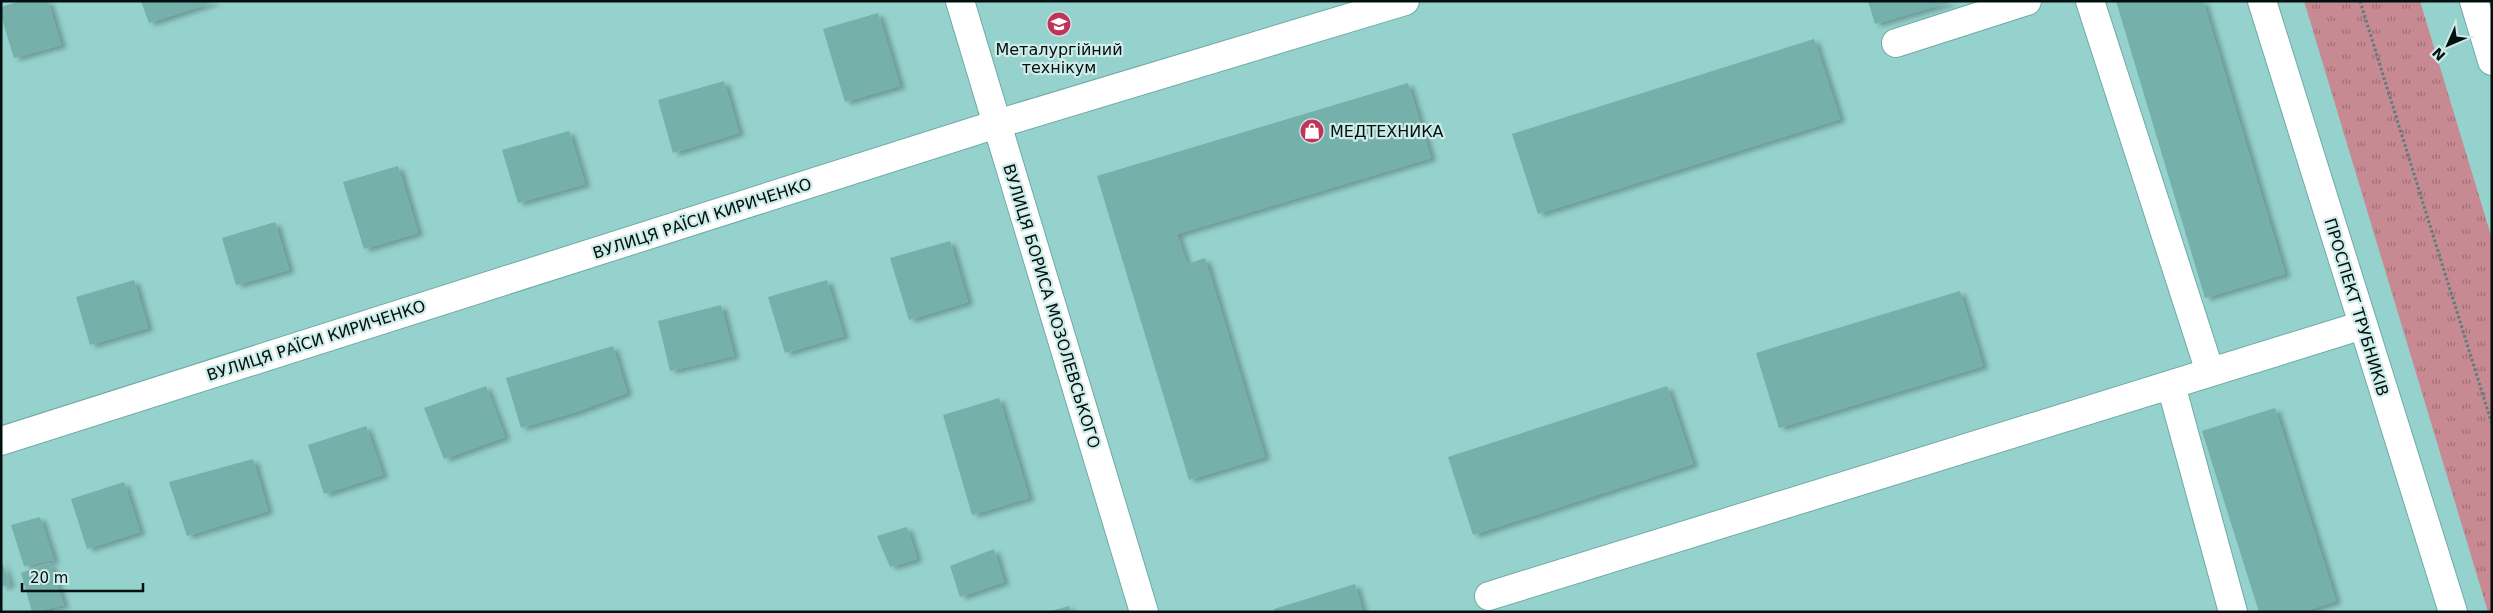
<svg xmlns="http://www.w3.org/2000/svg" width="2493" height="613" font-family="'DejaVu Sans',sans-serif">
	<defs>
		<pattern id="park-tufts" width="24" height="20" patternUnits="userSpaceOnUse" patternTransform="scale(1.25)"><rect width="24" height="20" fill="#c78992"/><path d="M3 7l-1-3M5 7V3M7 7l1-3M15 17l-1-3M17 17v-4M19 17l1-3" fill="none" stroke="#9f6f76"/></pattern>
		<filter id="shadow"><feDropShadow dx="5.5" dy="3" stdDeviation="2.5" flood-color="#0004"/></filter>
	</defs>
	<rect width="100%" height="100%" fill="#96d2cd"/>
	<path fill="url(#park-tufts)" d="M2304,1H2420L2492,239V612H2488Z"/>
	<path fill="#74b0ab" filter="url(#shadow)" d="M21,1H48L61,45L14,58L1,16V7Z
		M141,1H214V2L149,23Z
		M1868,1H1951V2L1875,24Z
		M2116,1H2203L2285,274L2205,298Z
		M878,13L900,86L845,102L823,29Z
		M1814,39L1840,119L1538,214L1512,134Z
		M724,81L739,133L673,153L658,100Z
		M1408,83L1431,158L1177,234L1187,264L1205,258L1265,457L1189,480L1097,176Z
		M569,131L585,184L518,203L502,150Z
		M398,166L418,233L364,249L343,182Z
		M275,222L289,270L236,285L222,238Z
		M950,241L968,302L909,320L890,258Z
		M134,280L148,328L90,345L76,297Z
		M827,280L844,336L785,353L768,297Z
		M1960,291L1983,366L1779,428L1756,353Z
		M721,305L734,356L670,371L658,321Z
		M613,346L627,393L576,412L521,428L506,378Z
		M486,386L505,437L444,459L424,408Z
		M1667,386L1693,464L1473,535L1448,457Z
		M999,398L1029,498L972,515L943,415Z
		M2275,408L2336,601L2303,612H2259L2202,431Z
		M366,426L383,475L324,494L308,445Z
		M253,459L268,511L187,536L169,482Z
		M124,482L140,532L87,549L71,499Z
		M40,517L54,560L24,566L11,525Z
		M907,527L917,559L890,567L877,536Z
		M994,549L1004,582L960,597L950,566Z
		M1,560L10,584L1,587Z
		M50,563L64,605L32,612L21,573Z
		M1355,584L1363,612H1275L1274,609Z
		M1069,606L1071,612H1051V611Z"/>
	<g fill="none" stroke-linecap="round" stroke-linejoin="round">
		<defs>
			<path id="minor" d="M960,1L1144,612
				M2090,1L2210,372
				M1896,43L2027,1
				M2171,385L2233,612
				M1,441L997,124L1405,1
				M1489,596L2363,325"/>
			<path id="major" d="M2262,1L2453,612
				M2474,1L2492,61"/>
		</defs>
		<use href="#minor" stroke="#6eaaa5" stroke-width="30"/>
		<use href="#major" stroke="#6eaaa5" stroke-width="30"/>
		<path stroke="#567f7c" stroke-width="3" stroke-dasharray="2.5 2.5" stroke-linecap="butt" d="M2360,1L2492,424"/>
		<use href="#minor" stroke="#fff" stroke-width="28"/>
		<use href="#major" stroke="#fff" stroke-width="28"/>
	</g>
	<defs>
		<symbol id="university-disc" viewBox="-11 -11 22 22"><circle r="9.5" fill="#c2335a" stroke="#cfece9"/><path d="M0-5L7-2L0 1L-7-2ZM-4 1L0 2.5L4 1V4Q0 6-4 4Z" fill="#fff"/></symbol>
		<symbol id="shop-disc" viewBox="-11 -11 22 22"><circle r="9.5" fill="#c2335a" stroke="#cfece9"/><path d="M-5-2.5h2.3a2.7 3.5 0 0 1 5.4 0H5L5.5 6h-11ZM-1.5-2.5h3a1.5 2.3 0 0 0-3 0Z" fill="#fff"/></symbol>
	</defs>
	<g fill-rule="evenodd">
		<use href="#university-disc" x="1045" y="10" width="28" height="28"/>
		<use href="#shop-disc" x="1298" y="117" width="28" height="28"/>
	</g>
	<g text-anchor="middle" stroke-width="4.5" stroke-linejoin="round" paint-order="stroke">
		<g font-size="16" fill="#001110" stroke="#cfece9">
			<text x="1059" y="55">Металургійний<tspan x="1059" dy="18">технікум</tspan></text>
			<text x="1330" y="137" text-anchor="start">МЕДТЕХНИКА</text>
		</g>
		<g font-size="16" fill="#001110" stroke="#cfece9">
			<text transform="translate(702 218) rotate(-18)" y="6">ВУЛИЦЯ РАЇСИ КИРИЧЕНКО</text>
			<text transform="translate(1052 306) rotate(73)" y="6">ВУЛИЦЯ БОРИСА МОЗОЛЕВСЬКОГО</text>
			<text transform="translate(2357 307) rotate(73)" y="6">ПРОСПЕКТ ТРУБНИКІВ</text>
			<text transform="translate(316 340) rotate(-18)" y="6">ВУЛИЦЯ РАЇСИ КИРИЧЕНКО</text>
		</g>
	</g>
	<rect width="2493" height="613" fill="none" stroke="#001110" stroke-width="5"/>
	<g transform="translate(2448 45) rotate(225)" stroke="#cfece9" stroke-width="4" paint-order="stroke">
	<path d="M0-4L9 19L0 12L-9 19Z" fill="#001110"/>
	<text y="-8" font-size="14" font-weight="bold" text-anchor="middle" fill="#001110">N</text>
	</g>
	<path d="M22 583v8h121v-8" fill="none" stroke="#001110" stroke-width="2.5"/>
	<text x="30" y="583" font-size="15" fill="#001110" stroke="#cfece9" stroke-width="4" paint-order="stroke">20 m</text>
</svg>
